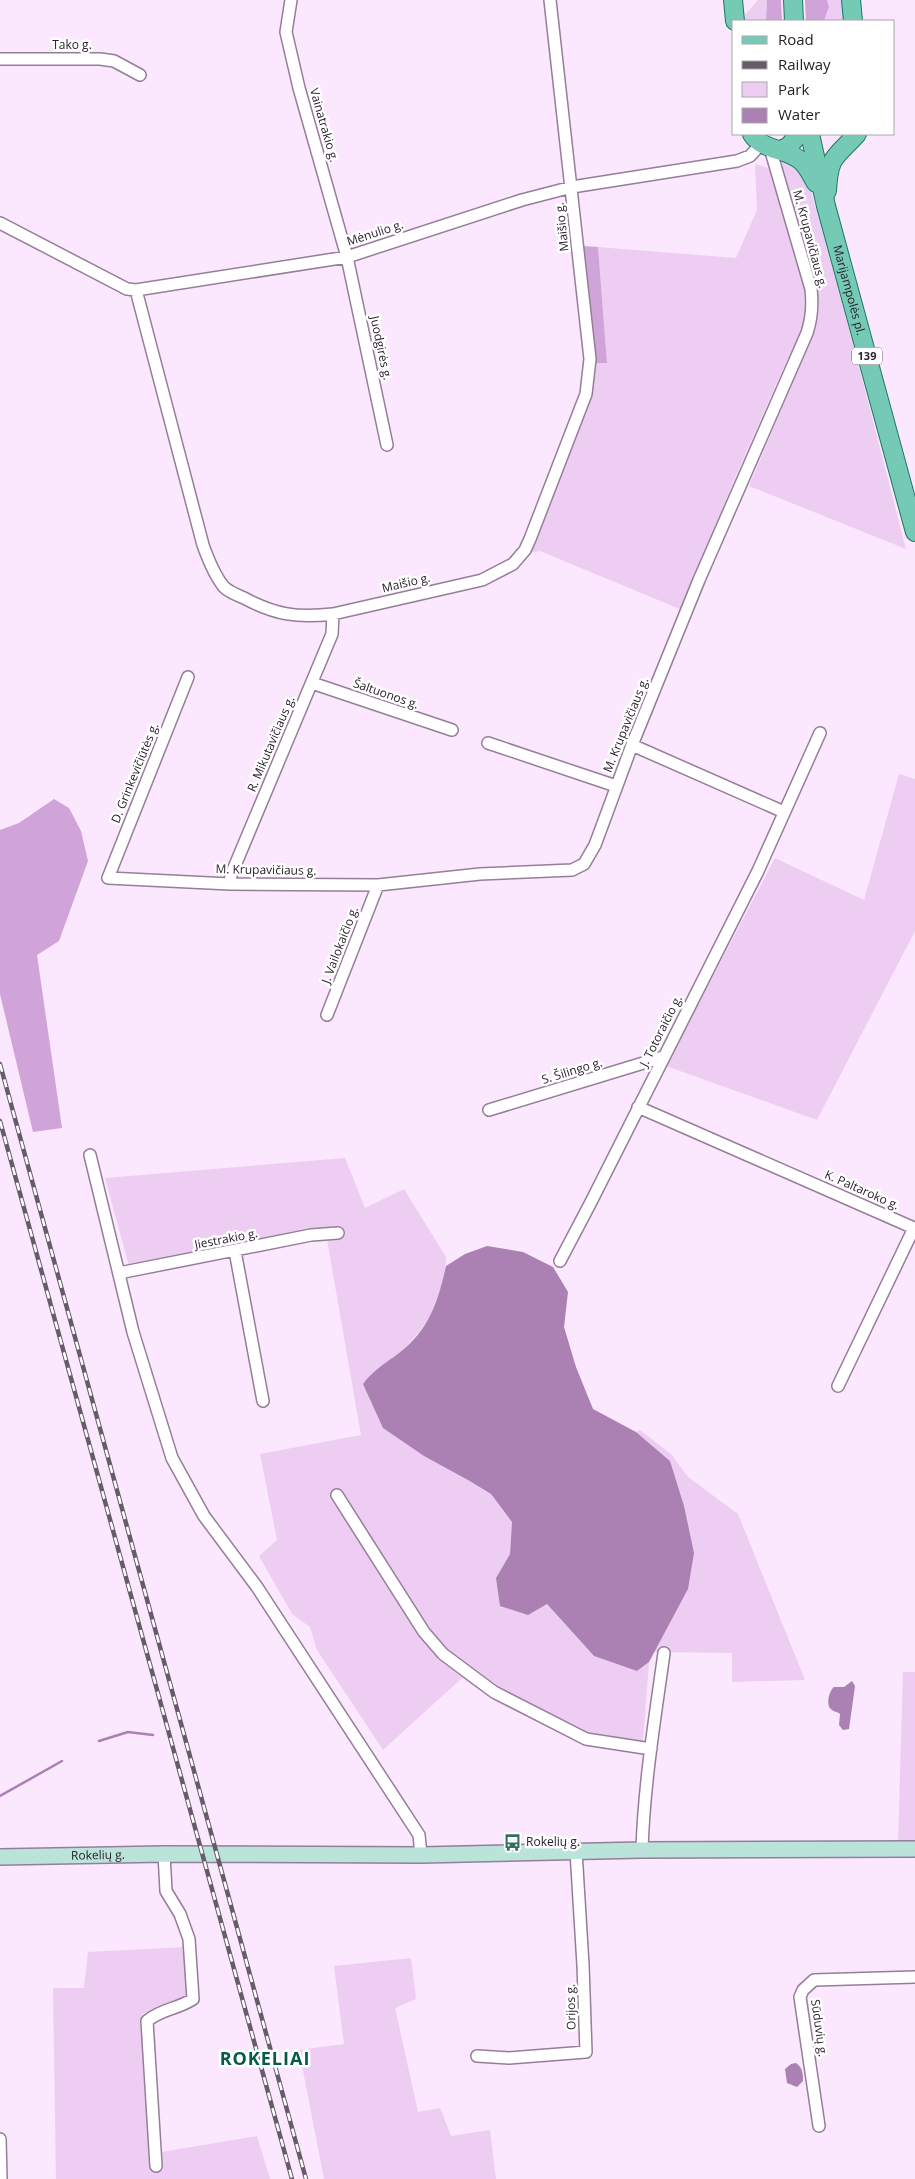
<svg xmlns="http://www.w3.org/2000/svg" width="915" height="2179" font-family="'Open Sans',sans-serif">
	<rect width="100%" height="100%" fill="#fbe7fe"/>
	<path fill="#edcef2" d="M758,0H767L766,21H743V17Z
		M827,0H844L847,21H824L829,7Z
		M787,158L807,177L844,309L906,549L749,486L816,328L819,307L816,283L781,166L784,159Z
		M755,164L768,168L772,174L805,290L806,312L803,329L787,360L734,480L682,610L540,551L529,553L593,387L595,363L607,362L598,247L736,258L757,210Z
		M899,774L915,779V931L817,1120L666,1066L775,858L864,900Z
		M345,1158L365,1208L404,1189L446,1257C444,1296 430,1325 401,1351C388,1363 375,1368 363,1384L371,1397L468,1480L491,1494L512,1522L510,1554L496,1578L547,1604L594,1656L637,1671L649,1662L642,1754L583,1744L498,1703L462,1678L383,1750L317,1650L310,1627L292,1614L259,1556L277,1540L260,1454L361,1435L325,1228L129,1266L105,1178Z
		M640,1430L671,1454L688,1477L738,1514L805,1680L732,1682V1653L654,1652L688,1589L670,1461L636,1432Z
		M903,1672H915V1843L898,1844Z
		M187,1947L189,1998L142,2014L149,2154L257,2136L270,2179H56L53,1988H84L88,1952Z
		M411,1958L416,1999L395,2008L418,2112L440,2108L451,2136L490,2130L496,2179H324L299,2050L344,2044L334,1966Z"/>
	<path fill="#d0a4d8" d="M767,0H781L782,21H766Z
		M805,0H827L829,7L824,21H806Z
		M583,246L598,247L607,363H595Z
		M54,799L69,808L81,831L88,861L59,941L37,955L62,1128L33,1132L0,994V830L19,823Z"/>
	<path fill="#ab80b2" d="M487,1246L523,1252L553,1267L568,1292L564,1327L576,1367L593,1409L636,1432L670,1461L684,1506L694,1553L688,1589L649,1662L637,1671L594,1656L547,1604L528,1615L500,1606L496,1578L510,1554L512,1522L491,1494L468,1480L424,1456L383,1428L363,1384C373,1370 386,1363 399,1353C429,1330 438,1302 446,1266L465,1254Z
		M852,1681L855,1686L849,1729L843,1730L839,1725L840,1714C838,1712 835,1712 832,1710C825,1706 829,1691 834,1687H844Z
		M796,2063C803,2068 803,2074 803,2081L797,2087L787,2083L785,2069L791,2064Z"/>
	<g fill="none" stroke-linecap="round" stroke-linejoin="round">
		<path stroke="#ab80b2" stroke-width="2.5" d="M99,1741L128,1732L153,1735
			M0,1796L62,1761"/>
		<defs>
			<path id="street" d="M291,0L286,32L299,88L347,257L387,445
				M0,59H100L114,61L140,75
				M0,223L127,289L136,290L347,257L522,200L572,187L737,161L750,156L761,144
				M136,290L203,545C208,559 214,575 224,587C229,592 237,595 244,598C276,615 297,618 333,614L482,580L513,564L525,550L530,539L586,394L590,359L550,0
				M188,677L108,878L230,884L378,885L480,874L572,870L584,864L595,845L632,745L699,580L807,333C812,318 813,306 811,289L770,148
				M312,683L452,730
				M488,743L616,786
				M632,745L784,812
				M230,884L231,875L332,634L333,614
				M327,1015L378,885
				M638,1107L914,1228L838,1386
				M489,1110L663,1057
				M90,1155L133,1332L172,1458L204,1516L257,1587L419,1835L421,1855
				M235,1251L263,1401
				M560,1261L591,1202L758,871L820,733
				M119,1273L311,1235L338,1233
				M337,1495L424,1632L443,1654L494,1692L586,1739L651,1749
				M642,1850C644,1784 655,1718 664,1653
				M477,2056L509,2058L586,2052L583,1965L576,1851
				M819,2126L800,1997L803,1990L814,1980L915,1977
				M0,2139L1,2179
				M156,2166L147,2021C163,2008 176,2010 193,1999L189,1939L180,1914L166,1891L164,1854"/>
			<g id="secondary">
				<path id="s1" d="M0,1857L164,1854L421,1855L642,1850L915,1849"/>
			</g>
			<g id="primary">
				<path d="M733,0L735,21"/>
				<path d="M793,0L794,21"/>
				<path d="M851,0L853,21"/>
				<path d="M752,134C763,151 785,148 800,160C808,166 811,175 816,183"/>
				<path id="s2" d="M810,134L826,206L915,532"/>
				<path d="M781,150L789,146L799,134"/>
				<path d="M827,191C829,155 835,158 857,134"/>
			</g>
		</defs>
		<use href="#street" stroke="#957e98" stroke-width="14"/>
		<use href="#secondary" stroke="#957e98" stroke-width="18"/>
		<use href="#primary" stroke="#1f7766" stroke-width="20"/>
		<use href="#street" stroke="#fff" stroke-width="11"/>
		<use href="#secondary" stroke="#bae4da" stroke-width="15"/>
		<use href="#primary" stroke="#75cab6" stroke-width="18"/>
		<defs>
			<path id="rail" d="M0,1064L306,2179
				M0,1121L292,2179"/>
		</defs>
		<use href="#rail" stroke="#675b6a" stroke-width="4.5"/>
		<use href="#rail" stroke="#fff" stroke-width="2.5" stroke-dasharray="8" stroke-linecap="butt"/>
	</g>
	<defs>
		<symbol id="bus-bare" viewBox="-9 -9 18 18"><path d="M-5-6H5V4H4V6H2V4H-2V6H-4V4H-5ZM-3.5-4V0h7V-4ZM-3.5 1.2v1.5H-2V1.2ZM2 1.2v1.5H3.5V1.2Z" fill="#31705e" stroke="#fff" stroke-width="2.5" paint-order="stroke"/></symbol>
	</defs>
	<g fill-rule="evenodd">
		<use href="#bus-bare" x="500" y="1830" width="25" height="25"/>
	</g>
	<g text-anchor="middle" stroke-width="5" stroke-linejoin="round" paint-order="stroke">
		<rect fill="#fff" stroke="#6a646b" stroke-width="1" x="852" y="347.5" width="30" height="17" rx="4"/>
		<g font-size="11" font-weight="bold" fill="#2a212c">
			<text x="867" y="360">139</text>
		</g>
		<g font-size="12" fill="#2a212c" stroke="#fff">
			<text x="72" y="49">Tako g.</text>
			<text transform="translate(324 125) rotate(74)" y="4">Vainatrakio g.</text>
			<text transform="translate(562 227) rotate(-96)" y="4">Maišio g.</text>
			<text transform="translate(375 233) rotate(-18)" y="4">Mėnulio g.</text>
			<text transform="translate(810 239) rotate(75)" y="4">M. Krupavičiaus g.</text>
			<text dy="4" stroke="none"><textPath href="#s2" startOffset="161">Marijampolės pl.</textPath></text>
			<text transform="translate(381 348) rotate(78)" y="4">Juodgirės g.</text>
			<text transform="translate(406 583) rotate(-13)" y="4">Maišio g.</text>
			<text transform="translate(386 694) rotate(19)" y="4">Šaltuonos g.</text>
			<text transform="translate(626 725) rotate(-68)" y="4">M. Krupavičiaus g.</text>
			<text transform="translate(271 744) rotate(-67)" y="4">R. Mikutavičiaus g.</text>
			<text transform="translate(135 773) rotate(-68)" y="4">D. Grinkevičiūtės g.</text>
			<text transform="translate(266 870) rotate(1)" y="4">M. Krupavičiaus g.</text>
			<text transform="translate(340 945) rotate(-69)" y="4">J. Vailokaičio g.</text>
			<text transform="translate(661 1031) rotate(-63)" y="4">J. Totoraičio g.</text>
			<text transform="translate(572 1071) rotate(-17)" y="4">S. Šilingo g.</text>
			<text transform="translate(862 1190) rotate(24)" y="4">K. Paltaroko g.</text>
			<text transform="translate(226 1239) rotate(-11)" y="4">Jiestrakio g.</text>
			<text dy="4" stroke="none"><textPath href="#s1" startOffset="98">Rokelių g.</textPath></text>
			<text transform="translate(571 2007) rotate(-91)" y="4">Orijos g.</text>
			<text transform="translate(819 2028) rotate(82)" y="4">Sūduvių g.</text>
		</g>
		<g font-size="12" fill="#2a212c" stroke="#fff" text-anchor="start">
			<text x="526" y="1846">Rokelių g.</text>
		</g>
		<g font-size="18" font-weight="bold" letter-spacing="1" fill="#045b48" stroke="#fff">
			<text x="265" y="2065">ROKELIAI</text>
		</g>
	</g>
	<rect x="732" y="20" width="162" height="115" fill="#ffffff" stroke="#aaa6ab"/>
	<rect x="742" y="36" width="25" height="8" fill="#75cab6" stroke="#aaa6ab"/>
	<text x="778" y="45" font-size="15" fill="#2a212c">Road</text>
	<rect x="742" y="61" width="25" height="8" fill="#675b6a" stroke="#aaa6ab"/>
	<text x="778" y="70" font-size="15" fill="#2a212c">Railway</text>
	<rect x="742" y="82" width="25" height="15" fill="#edcef2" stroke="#aaa6ab"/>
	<text x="778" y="95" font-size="15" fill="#2a212c">Park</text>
	<rect x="742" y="108" width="25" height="15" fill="#ab80b2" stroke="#aaa6ab"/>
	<text x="778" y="120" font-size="15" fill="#2a212c">Water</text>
</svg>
